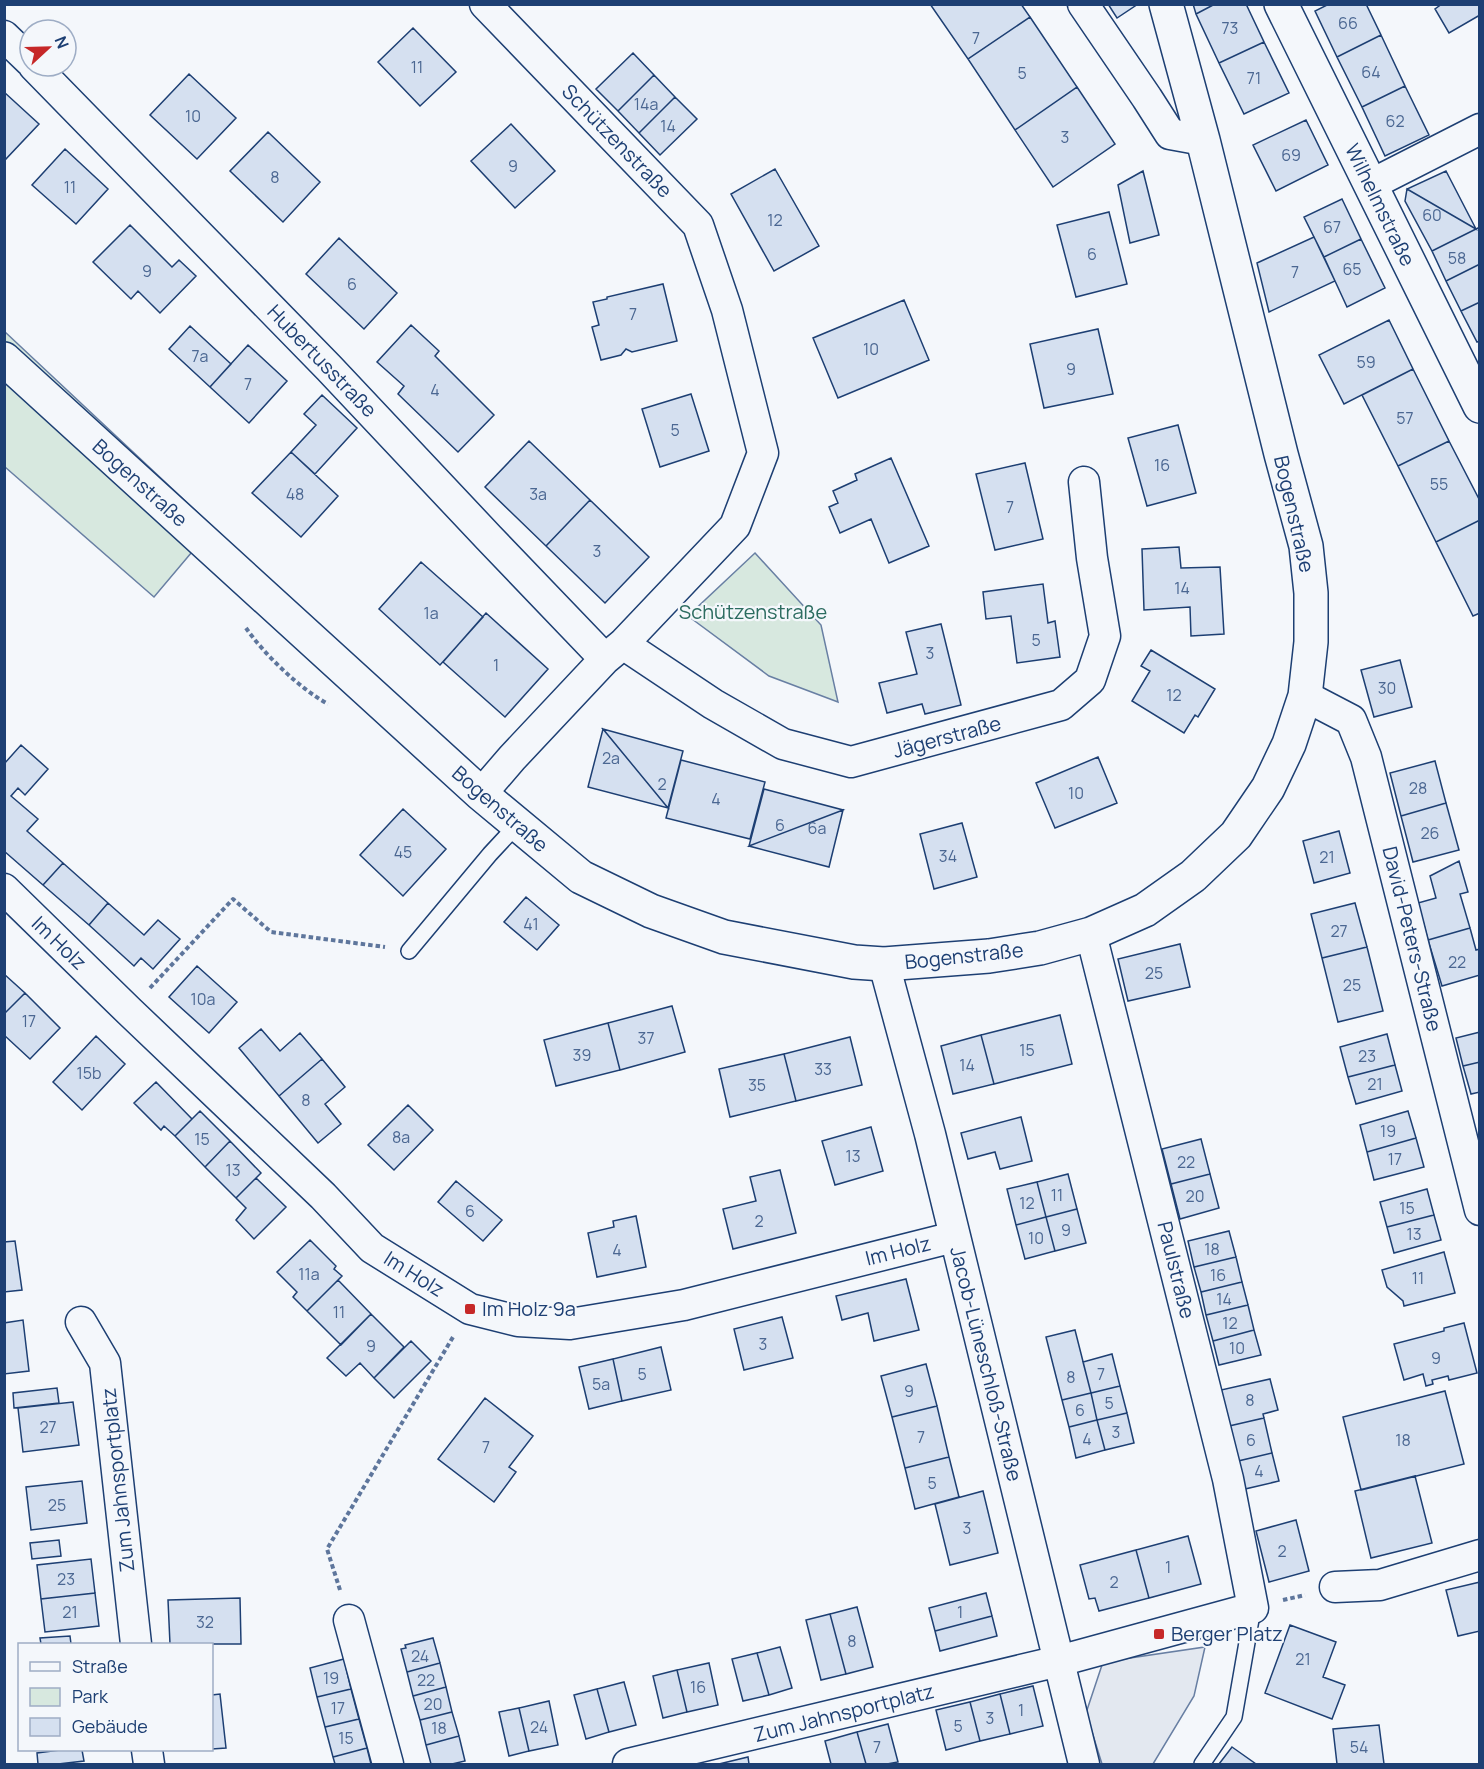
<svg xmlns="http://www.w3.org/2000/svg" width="1484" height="1769" font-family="Manrope,sans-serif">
	<rect width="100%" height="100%" fill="#f4f7fb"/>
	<path fill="#d7e8df" stroke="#687fa3" stroke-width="1.5" d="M4,331L213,527L154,597L5,467Z
		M755,553L821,625L838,702L769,676L688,616Z"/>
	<path fill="#e3e8f0" stroke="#687fa3" stroke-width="1.5" d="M1205,1647L1194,1696L1153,1764H1102L1086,1713L1103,1662Z"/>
	<path fill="#d5e0f0" stroke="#1d3f73" stroke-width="1.5" d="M930,4H1021L1030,17L968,59Z
		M1108,4H1138L1117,18Z
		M1193,4H1215L1196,14Z
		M1215,4H1246L1264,42L1219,63L1196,14Z
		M1329,4H1366L1381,35L1337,57L1315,11Z
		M1442,4H1480V15L1449,33L1435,9Z
		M1030,17L1077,87L1015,130L968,59Z
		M413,28L456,72L420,106L378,62Z
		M1381,35L1405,86L1362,107L1337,57Z
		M1264,42L1289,93L1244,114L1219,63Z
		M633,53L654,75L618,111L596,89Z
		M189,74L236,118L197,159L150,115Z
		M654,75L675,97L639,133L618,111Z
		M1405,86L1429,135L1385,156L1362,107Z
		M1077,87L1115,144L1053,187L1015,130Z
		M4,92L39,124L4,161Z
		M675,97L697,119L660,155L639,133Z
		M1306,120L1328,165L1276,191L1253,145Z
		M511,124L555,171L515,208L471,161Z
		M268,132L320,182L283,222L230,171Z
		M65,149L108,189L76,224L32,185Z
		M775,169L819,246L774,271L731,194Z
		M1143,171L1159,235L1130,243L1118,185Z
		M1446,171L1476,229L1407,189Z
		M1407,189L1476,229L1432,251L1405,201Z
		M1342,199L1361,239L1324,257L1304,217Z
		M1109,212L1127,284L1076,297L1057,225Z
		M130,225L172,267L179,260L196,276L160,313L138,291L131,299L93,262Z
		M1480,227V264L1446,281L1432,251Z
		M1314,237L1335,281L1269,312L1257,263Z
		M339,238L397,293L364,329L306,274Z
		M1361,239L1385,288L1347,307L1324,257Z
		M1480,264V302L1461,311L1446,281Z
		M663,284L677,341L632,352L626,349L621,355L601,360L592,327L599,325L593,302L607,299V297Z
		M904,300L929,360L838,398L813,338Z
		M1480,302V341L1477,342L1461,311Z
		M1389,320L1413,369L1344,404L1319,355Z
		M411,325L439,351L435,356L494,415L458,452L398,394L404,386L377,362Z
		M190,326L231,364L210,387L169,349Z
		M1098,329L1113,394L1044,408L1030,344Z
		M248,345L287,381L249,423L210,387Z
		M1413,369L1449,441L1398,466L1362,395Z
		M691,394L709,451L660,467L642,409Z
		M322,395L357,428L315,474L291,452L316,425L304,414Z
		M1178,425L1196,493L1147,506L1128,438Z
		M529,441L590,500L546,546L485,487Z
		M1449,441L1480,501V520L1436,542L1398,466Z
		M291,452L338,496L301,537L252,493Z
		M891,458L929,546L889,563L871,519L840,533L829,507L838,503L833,491L857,480L855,474Z
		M1025,463L1043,539L995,550L976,474Z
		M590,500L649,557L605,603L546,546Z
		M1480,520V613L1473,616L1436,542Z
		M1179,547L1181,568L1220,567L1224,634L1191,636L1190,607L1144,610L1142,549Z
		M421,562L483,617L440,665L379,609Z
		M1043,584L1048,623L1055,621L1060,657L1017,663L1011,616L986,619L983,592Z
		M486,613L548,669L505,717L443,662Z
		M941,624L961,705L925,714L922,704L887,713L879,683L917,674L906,632Z
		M1151,650L1215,689L1198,717L1195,715L1184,733L1132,701L1150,671L1141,666Z
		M1400,660L1412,707L1374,717L1361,670Z
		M603,729L683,751L668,808Z
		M603,729L668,808L588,787Z
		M21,745L48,769L25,795L18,788L11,796L38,819L27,831L63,863L43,885L4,851V764Z
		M1098,757L1117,803L1055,828L1036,783Z
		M681,760L765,782L750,839L666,818Z
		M1435,761L1446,803L1401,816L1390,773Z
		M764,789L843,810L749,846Z
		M1446,803L1459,850L1413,862L1401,816Z
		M403,809L446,849L403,896L360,855Z
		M843,810L829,867L749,846Z
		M962,823L977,877L934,889L920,834Z
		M1339,831L1350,873L1314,883L1303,841Z
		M1459,861L1468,892L1460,894L1470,928L1428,940L1418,903L1436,898L1430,876Z
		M63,863L108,903L89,925L43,885Z
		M526,897L559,925L537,950L504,922Z
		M108,903L144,935L158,920L180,939L153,969L141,958L134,966L89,925Z
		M1355,903L1367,947L1322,958L1311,914Z
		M1470,928L1476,950L1480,949V975L1442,986L1428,940Z
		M1180,944L1190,987L1128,1001L1118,959Z
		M1367,947L1383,1011L1338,1022L1322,958Z
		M197,966L237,1002L209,1033L169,997Z
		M4,974L25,993L4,1014Z
		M25,993L60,1028L30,1059L4,1035V1014Z
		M672,1006L685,1052L620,1070L608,1023Z
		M1060,1015L1072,1064L994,1084L981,1035Z
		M608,1023L620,1070L556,1086L544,1040Z
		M261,1029L280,1051L300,1033L322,1059L279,1096L239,1048Z
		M1480,1032V1062L1463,1066L1456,1038Z
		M1387,1034L1395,1065L1348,1077L1340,1047Z
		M981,1035L994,1084L953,1094L941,1046Z
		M96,1036L125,1064L82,1110L53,1082Z
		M850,1037L862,1085L796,1101L784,1054Z
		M784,1054L796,1101L730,1117L719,1069Z
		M322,1059L345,1087L325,1104L341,1124L318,1143L279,1096Z
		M1480,1062V1092L1471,1094L1463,1066Z
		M1395,1065L1402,1091L1356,1104L1348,1077Z
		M156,1082L192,1119L175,1136L164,1126L161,1130L134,1103Z
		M408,1105L433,1130L394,1170L368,1145Z
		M200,1111L230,1141L205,1167L175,1136Z
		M1408,1111L1416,1138L1367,1152L1360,1125Z
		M1021,1117L1032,1161L1000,1169L995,1152L968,1159L961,1133Z
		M871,1127L883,1171L835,1185L822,1141Z
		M1416,1138L1424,1167L1374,1180L1367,1152Z
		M1201,1139L1210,1174L1171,1184L1162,1149Z
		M230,1141L261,1173L236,1198L205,1167Z
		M780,1170L796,1233L733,1249L723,1209L756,1201L750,1177Z
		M1068,1174L1077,1209L1046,1217L1037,1182Z
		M1210,1174L1219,1208L1180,1219L1171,1184Z
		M256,1178L286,1207L254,1239L236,1220L246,1208L236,1198Z
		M456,1181L502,1220L483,1241L438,1202Z
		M1037,1182L1046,1217L1016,1225L1007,1189Z
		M1427,1189L1434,1215L1387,1227L1380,1202Z
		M1077,1209L1086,1243L1055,1251L1046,1217Z
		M1434,1215L1441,1240L1394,1253L1387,1227Z
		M636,1216L646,1267L597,1277L588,1233L614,1227L613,1221Z
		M1046,1217L1055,1251L1025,1259L1016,1225Z
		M1229,1231L1236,1257L1194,1267L1188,1241Z
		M310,1240L336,1266L334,1269L342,1276L307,1311L293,1297L297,1292L277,1272Z
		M15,1241L22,1290L4,1292V1242Z
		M1444,1252L1455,1293L1404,1306L1403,1301L1387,1287L1382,1270Z
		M1236,1257L1242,1282L1201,1292L1194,1267Z
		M906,1279L919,1330L874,1341L868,1313L842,1320L836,1296Z
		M338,1280L371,1314L341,1345L307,1311Z
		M1242,1282L1248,1305L1206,1315L1201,1292Z
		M1248,1305L1254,1330L1213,1341L1206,1315Z
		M371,1314L404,1347L374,1378L360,1363L346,1376L327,1358Z
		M782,1317L793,1358L744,1370L734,1329Z
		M23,1320L29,1371L4,1374V1323Z
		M1464,1323L1477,1373L1449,1380L1448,1376L1432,1380L1433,1384L1426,1386L1423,1374L1404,1380L1394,1344L1444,1331V1328Z
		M1075,1330L1091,1393L1062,1400L1046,1337Z
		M1254,1330L1261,1355L1219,1365L1213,1341Z
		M411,1341L431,1361L394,1398L374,1378Z
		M661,1347L671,1390L622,1401L613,1359Z
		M1112,1354L1120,1386L1091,1393L1083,1362Z
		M613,1359L622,1401L589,1409L579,1367Z
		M926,1364L937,1406L892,1417L881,1376Z
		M1270,1379L1278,1410L1263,1414L1264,1418L1229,1426L1221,1390Z
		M1120,1386L1127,1413L1097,1420L1091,1393Z
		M57,1388L59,1403L14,1408L13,1393Z
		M1445,1391L1464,1464L1361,1490L1343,1417Z
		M1091,1393L1097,1420L1069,1427L1062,1400Z
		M485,1398L533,1436L509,1467L516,1472L494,1502L438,1459Z
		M73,1402L79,1445L23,1452L18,1408Z
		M937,1406L949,1457L905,1468L892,1417Z
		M1127,1413L1134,1443L1105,1450L1097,1420Z
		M1264,1418L1272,1453L1238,1461L1229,1426Z
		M1097,1420L1105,1450L1076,1458L1069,1427Z
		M1272,1453L1279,1481L1245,1489L1238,1461Z
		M949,1457L959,1497L915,1509L905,1468Z
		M1415,1476L1432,1543L1371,1558L1355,1491Z
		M82,1481L87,1523L31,1530L26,1487Z
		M983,1491L998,1553L950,1565L935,1504Z
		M1296,1520L1309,1571L1269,1582L1256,1531Z
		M1188,1536L1201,1584L1149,1598L1136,1550Z
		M59,1540L61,1556L32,1559L30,1543Z
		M1136,1550L1149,1598L1099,1611L1095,1598L1089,1599L1080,1565Z
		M91,1559L95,1593L41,1599L37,1565Z
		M1480,1582V1631L1458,1636L1446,1590Z
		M95,1593L99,1626L45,1632L41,1599Z
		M986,1593L992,1616L935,1631L929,1608Z
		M240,1598L241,1644H170L168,1600Z
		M857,1607L873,1667L846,1674L830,1614Z
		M830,1614L846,1674L821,1680L806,1620Z
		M992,1616L997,1636L940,1651L935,1631Z
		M1290,1625L1336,1642L1323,1677L1345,1685L1332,1719L1265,1693Z
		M70,1636L71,1644H41L40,1638Z
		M433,1638L440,1663L407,1672L401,1649L406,1648L405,1645Z
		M780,1647L792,1688L769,1695L757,1653Z
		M757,1653L769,1695L743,1701L732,1659Z
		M344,1659L351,1689L317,1697L310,1668Z
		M440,1663L446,1687L413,1696L407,1672Z
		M709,1663L718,1705L687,1712L677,1670Z
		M677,1670L687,1712L663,1718L653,1676Z
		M624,1682L636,1725L609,1732L597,1689Z
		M1033,1686L1043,1726L1010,1734L1000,1694Z
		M446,1687L452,1712L420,1720L413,1696Z
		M351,1689L359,1719L325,1727L317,1697Z
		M597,1689L609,1732L586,1739L574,1695Z
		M220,1694L226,1748L212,1749V1695Z
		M1000,1694L1010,1734L980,1741L970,1702Z
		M549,1701L558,1745L529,1751L519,1708Z
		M970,1702L980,1741L946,1750L936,1710Z
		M519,1708L529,1751L509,1756L499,1712Z
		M452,1712L459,1736L426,1745L420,1720Z
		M359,1719L367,1748L333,1757L325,1727Z
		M888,1724L898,1762L887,1764H866L857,1732Z
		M1379,1725L1384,1764H1337L1333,1729Z
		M857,1732L866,1764H831L825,1741Z
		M459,1736L465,1761L452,1764H431L426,1745Z
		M1232,1747L1256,1764H1219Z
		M367,1748L371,1764H335L333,1757Z
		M60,1750H82L84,1761L58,1764H38L37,1753Z
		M748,1757L749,1764H719Z"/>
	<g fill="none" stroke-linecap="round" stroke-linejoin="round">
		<defs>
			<path id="service" d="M409,951L490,854L517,825
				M1202,1764L1234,1717L1253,1608"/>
			<path id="minor" d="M1083,4L1147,98L1170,134L1203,140
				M4,36L30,61
				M34,66L329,368L489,538L605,659
				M1370,185L1480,129
				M623,644L713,704L783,744L851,762L1061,705L1090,680L1105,636L1092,558L1084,482
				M1305,696L1351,720L1366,757L1480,1210
				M481,794L512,758L605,659L623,644L735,526L763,453L727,310L698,225L485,4
				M4,889L129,1011L323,1196L372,1248L470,1309L518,1321L570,1324L684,1305L954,1237
				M884,964L930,1134L1084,1764
				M81,1322L105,1363L136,1644
				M1335,1587L1380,1585L1480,1555
				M349,1620L388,1764
				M147,1750L149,1764
				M628,1764L1059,1661L1253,1608L1228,1479L1091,934"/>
			<path id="secondary" d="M1281,4L1480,406
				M4,359L481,794L581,877L651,911L724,937L854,962L884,964L989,956L1040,948L1091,934L1145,910L1193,876L1236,835L1268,788L1289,744L1305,696L1311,642V593L1306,546L1281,454L1203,140L1166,4"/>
		</defs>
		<use href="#service" stroke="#1d3f73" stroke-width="18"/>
		<use href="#minor" stroke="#1d3f73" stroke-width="33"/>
		<use href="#secondary" stroke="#1d3f73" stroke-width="36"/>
		<path stroke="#5e769c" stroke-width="4" stroke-dasharray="4.5 3" stroke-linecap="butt" d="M246,628C264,654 300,689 328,704
			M150,988L233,899L271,932L385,947
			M340,1590L327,1549L453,1337
			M1283,1600L1305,1595"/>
		<use href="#service" stroke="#f4f7fb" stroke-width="15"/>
		<use href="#minor" stroke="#f4f7fb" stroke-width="30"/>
		<use href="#secondary" stroke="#f4f7fb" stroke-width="33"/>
	</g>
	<g fill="#c62828" stroke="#f4f7fb" stroke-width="2">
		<rect x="464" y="1303" width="12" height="12" rx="3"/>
		<rect x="1153" y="1628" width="12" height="12" rx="3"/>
	</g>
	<g text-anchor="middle" stroke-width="4.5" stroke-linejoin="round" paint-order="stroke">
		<g font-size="16" fill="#4b6792">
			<text x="1348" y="29">66</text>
			<text x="1230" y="34">73</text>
			<text x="976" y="44">7</text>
			<text x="417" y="73">11</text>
			<text x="1371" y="78">64</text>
			<text x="1022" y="79">5</text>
			<text x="1254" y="84">71</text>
			<text x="646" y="110">14a</text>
			<text x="193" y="122">10</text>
			<text x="1395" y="127">62</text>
			<text x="668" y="132">14</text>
			<text x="1065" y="143">3</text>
			<text x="1291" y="161">69</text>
			<text x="513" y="172">9</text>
			<text x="275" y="183">8</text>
			<text x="70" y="193">11</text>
			<text x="1432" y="221">60</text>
			<text x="775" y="226">12</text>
			<text x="1332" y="233">67</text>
			<text x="1092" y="260">6</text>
			<text x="1457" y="264">58</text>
			<text x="1352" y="275">65</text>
			<text x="147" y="277">9</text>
			<text x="1295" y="278">7</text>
			<text x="352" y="290">6</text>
			<text x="633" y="320">7</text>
			<text x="871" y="355">10</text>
			<text x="200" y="362">7a</text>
			<text x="1366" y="368">59</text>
			<text x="1071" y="375">9</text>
			<text x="248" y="390">7</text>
			<text x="435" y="396">4</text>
			<text x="1405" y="424">57</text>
			<text x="675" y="436">5</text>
			<text x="1162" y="471">16</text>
			<text x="1439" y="490">55</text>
			<text x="295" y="500">48</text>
			<text x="538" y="500">3a</text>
			<text x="1010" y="513">7</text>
			<text x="597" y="557">3</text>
			<text x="1182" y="594">14</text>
			<text x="431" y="619">1a</text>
			<text x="1036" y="646">5</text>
			<text x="930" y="659">3</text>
			<text x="496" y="671">1</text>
			<text x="1387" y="694">30</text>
			<text x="1174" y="701">12</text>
			<text x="611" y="764">2a</text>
			<text x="662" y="790">2</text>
			<text x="1418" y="794">28</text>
			<text x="1076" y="799">10</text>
			<text x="716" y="805">4</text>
			<text x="780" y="831">6</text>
			<text x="817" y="834">6a</text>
			<text x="1430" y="839">26</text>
			<text x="403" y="858">45</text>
			<text x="948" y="862">34</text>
			<text x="1327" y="863">21</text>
			<text x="531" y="930">41</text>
			<text x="1339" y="937">27</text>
			<text x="1457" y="968">22</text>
			<text x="1154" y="979">25</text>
			<text x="1352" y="991">25</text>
			<text x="203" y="1005">10a</text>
			<text x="29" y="1027">17</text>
			<text x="646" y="1044">37</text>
			<text x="1027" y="1056">15</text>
			<text x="582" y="1061">39</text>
			<text x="1367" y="1062">23</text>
			<text x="967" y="1071">14</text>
			<text x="823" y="1075">33</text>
			<text x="89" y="1079">15b</text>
			<text x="1375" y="1090">21</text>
			<text x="757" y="1091">35</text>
			<text x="306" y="1106">8</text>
			<text x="1388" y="1137">19</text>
			<text x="401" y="1143">8a</text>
			<text x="202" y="1145">15</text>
			<text x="853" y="1162">13</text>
			<text x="1395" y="1165">17</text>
			<text x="1186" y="1168">22</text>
			<text x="233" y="1176">13</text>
			<text x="1057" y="1201">11</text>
			<text x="1195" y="1202">20</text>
			<text x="1027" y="1209">12</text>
			<text x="1407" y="1214">15</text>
			<text x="470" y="1217">6</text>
			<text x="759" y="1227">2</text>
			<text x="1066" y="1236">9</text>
			<text x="1414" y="1240">13</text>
			<text x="1036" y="1244">10</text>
			<text x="1212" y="1255">18</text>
			<text x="617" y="1256">4</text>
			<text x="309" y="1280">11a</text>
			<text x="1218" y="1281">16</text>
			<text x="1418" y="1284">11</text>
			<text x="1224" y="1305">14</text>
			<text x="339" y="1318">11</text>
			<text x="1230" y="1329">12</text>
			<text x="763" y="1350">3</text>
			<text x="371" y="1352">9</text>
			<text x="1237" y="1354">10</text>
			<text x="1436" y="1364">9</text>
			<text x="642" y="1380">5</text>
			<text x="1101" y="1380">7</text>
			<text x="1071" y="1383">8</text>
			<text x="601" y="1390">5a</text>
			<text x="909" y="1397">9</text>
			<text x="1250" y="1406">8</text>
			<text x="1109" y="1409">5</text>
			<text x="1080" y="1416">6</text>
			<text x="48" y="1433">27</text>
			<text x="1116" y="1438">3</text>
			<text x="921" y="1443">7</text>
			<text x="1087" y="1445">4</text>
			<text x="1251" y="1446">6</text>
			<text x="1403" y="1446">18</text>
			<text x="486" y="1453">7</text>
			<text x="1259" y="1477">4</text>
			<text x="932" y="1489">5</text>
			<text x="57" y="1511">25</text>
			<text x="967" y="1534">3</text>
			<text x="1282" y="1557">2</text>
			<text x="1168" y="1573">1</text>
			<text x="66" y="1585">23</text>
			<text x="1114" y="1588">2</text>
			<text x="70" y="1618">21</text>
			<text x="960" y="1618">1</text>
			<text x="205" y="1628">32</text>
			<text x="852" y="1647">8</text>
			<text x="420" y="1662">24</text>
			<text x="1303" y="1665">21</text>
			<text x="331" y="1684">19</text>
			<text x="426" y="1686">22</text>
			<text x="698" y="1693">16</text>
			<text x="433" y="1710">20</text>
			<text x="338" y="1714">17</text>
			<text x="1021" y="1716">1</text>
			<text x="990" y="1724">3</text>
			<text x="958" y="1732">5</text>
			<text x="539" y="1733">24</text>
			<text x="439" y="1734">18</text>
			<text x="346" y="1744">15</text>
			<text x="877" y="1753">7</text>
			<text x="1359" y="1753">54</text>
		</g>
		<g font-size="20" fill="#1d3f73" stroke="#f4f7fb">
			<text transform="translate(617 141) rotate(46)" y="7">Schützenstraße</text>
			<text transform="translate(1380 205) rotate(64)" y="7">Wilhelmstraße</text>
			<text transform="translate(322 361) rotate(46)" y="7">Hubertusstraße</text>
			<text transform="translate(140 483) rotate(42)" y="7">Bogenstraße</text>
			<text transform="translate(1294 514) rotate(77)" y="7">Bogenstraße</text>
			<text transform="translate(947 737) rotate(-15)" y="7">Jägerstraße</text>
			<text transform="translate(500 809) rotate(41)" y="7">Bogenstraße</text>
			<text transform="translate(1412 939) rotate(76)" y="7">David-Peters-Straße</text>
			<text transform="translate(59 943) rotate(44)" y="7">Im Holz</text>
			<text transform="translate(964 956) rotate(-6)" y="7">Bogenstraße</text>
			<text transform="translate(898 1251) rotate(-14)" y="7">Im Holz</text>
			<text transform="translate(1176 1270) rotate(76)" y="7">Paulstraße</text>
			<text transform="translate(414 1274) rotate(32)" y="7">Im Holz</text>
			<text transform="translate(986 1364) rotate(76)" y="7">Jacob-Lüneschloß-Straße</text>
			<text transform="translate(118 1480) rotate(-96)" y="7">Zum Jahnsportplatz</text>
			<text transform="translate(844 1713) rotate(-14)" y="7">Zum Jahnsportplatz</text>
		</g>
		<g font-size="20" fill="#2c6c60" stroke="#f4f7fb">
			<text x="753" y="619">Schützenstraße</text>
		</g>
		<g font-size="20" fill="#1d3f73" stroke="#f4f7fb" text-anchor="start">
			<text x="482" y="1316">Im Holz 9a</text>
			<text x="1171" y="1641">Berger Platz</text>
		</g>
	</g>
	<rect width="1484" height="1769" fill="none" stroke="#1d3f73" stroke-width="12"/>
	<rect x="18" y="1643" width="195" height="108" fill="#f4f7fb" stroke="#9eadc5" stroke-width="1.5"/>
	<rect x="30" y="1662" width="30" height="9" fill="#f4f7fb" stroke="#9eadc5" stroke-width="1.5"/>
	<text x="72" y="1673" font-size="18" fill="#1d3f73">Straße</text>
	<rect x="30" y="1688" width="30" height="18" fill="#d7e8df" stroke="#9eadc5" stroke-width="1.5"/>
	<text x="72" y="1703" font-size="18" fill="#1d3f73">Park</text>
	<rect x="30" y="1718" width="30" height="18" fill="#d5e0f0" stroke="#9eadc5" stroke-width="1.5"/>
	<text x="72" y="1733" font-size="18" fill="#1d3f73">Gebäude</text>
	<g transform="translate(48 48) rotate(68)"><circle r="28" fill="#f4f7fb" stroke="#9eadc5" stroke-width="1.5"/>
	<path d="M0-4.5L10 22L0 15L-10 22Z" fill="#c62828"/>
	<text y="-9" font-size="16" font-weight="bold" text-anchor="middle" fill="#1d3f73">N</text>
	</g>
</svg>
